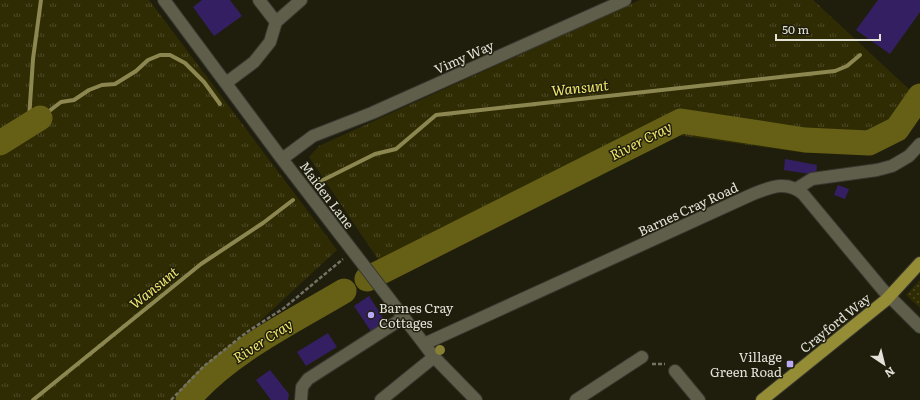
<svg xmlns="http://www.w3.org/2000/svg" width="920" height="400" font-family="Literata,serif">
	<defs>
		<pattern id="grass-tufts" width="24" height="20" patternUnits="userSpaceOnUse"><rect width="24" height="20" fill="#2f2c04"/><path d="M3 7l-1-3M5 7V3M7 7l1-3M15 17l-1-3M17 17v-4M19 17l1-3" fill="none" stroke="#4d4a28"/></pattern>
		<pattern id="park-dots" width="8" height="8" patternUnits="userSpaceOnUse"><rect width="8" height="8" fill="#2f2c04"/><path d="M2 2h.1M6 6h.1" fill="none" stroke="#4d4a28" stroke-width="1.8" stroke-linecap="round"/></pattern>
	</defs>
	<rect width="100%" height="100%" fill="#1f1e0d"/>
	<path fill="url(#grass-tufts)" d="M0,0H149L337,250L174,400H0Z
		M640,0H813L912,92L903,131L870,151L806,153L663,133L392,280L309,157L319,146Z"/>
	<path fill="url(#park-dots)" d="M920,280V308L906,295Z"/>
	<g fill="none" stroke-linecap="round" stroke-linejoin="round">
		<path stroke="#8c8650" stroke-width="4" d="M40,118L61,102L74,100L89,90L102,85L115,84L136,71L148,60L160,55H170L185,63L204,82L220,104
			M25,126L29,119L33,59L41,0
			M317,183L375,154L396,149L436,115L835,71L847,66L860,55
			M33,400L201,264L263,223L293,200"/>
		<path stroke="#665f16" stroke-width="25" d="M0,143L40,118
			M367,279L681,121L805,140L869,143L897,129L920,96
			M188,400C227,353 292,322 344,291"/>
	</g>
	<path fill="#341f63" d="M202,0H230L242,16L214,36L193,7Z
		M878,0H920V12L890,54L856,30Z
		M785,159L817,165L816,175L784,170Z
		M838,185L849,189L845,199L834,195Z
		M369,296L387,324L372,333L354,306Z
		M328,333L337,347L306,366L297,352Z
		M270,370L289,394L288,400H271L256,380Z"/>
	<g fill="none" stroke-linecap="round" stroke-linejoin="round">
		<defs>
			<path id="minor" d="M164,0L282,159L418,336L434,357L476,400
				M259,0L276,22
				M226,83L254,62L270,42L276,22L301,0
				M282,159L313,136L372,113L625,0
				M796,189L812,179L877,170L892,166L909,156L920,144
				M424,344L753,194C771,187 787,180 803,194L883,290L920,327
				M675,371L699,400
				M301,400L302,387L308,379L403,318
				M381,400L434,357
				M576,400L642,357"/>
			<path id="major" d="M762,400L886,300L920,263"/>
		</defs>
		<use href="#minor" stroke="#393830" stroke-width="14"/>
		<use href="#major" stroke="#393830" stroke-width="14"/>
		<path stroke="#737264" stroke-width="2.5" stroke-dasharray="4 2" stroke-linecap="butt" d="M652,364H665
			M171,400L204,366L247,332L284,308L343,259"/>
		<use href="#minor" stroke="#5f5e4b" stroke-width="12"/>
		<use href="#major" stroke="#948d36" stroke-width="12"/>
	</g>
	<circle fill="#867f34" cx="440" cy="350" r="5"/>
	<g fill="#baaaf6" stroke="#1f1e0d" stroke-width="1.5">
		<circle cx="371" cy="315" r="4"/>
		<rect x="786" y="360" width="8" height="8" rx="2"/>
	</g>
	<g text-anchor="middle" stroke-width="3" stroke-linejoin="round" paint-order="stroke">
		<g font-size="13" fill="#e3e2d8" stroke="#1f1e0d">
			<text transform="translate(464 57) rotate(-24)" y="5">Vimy Way</text>
			<text transform="translate(327 195) rotate(53)" y="5">Maiden Lane</text>
			<text transform="translate(688 209) rotate(-25)" y="5">Barnes Cray Road</text>
			<text transform="translate(835 323) rotate(-39)" y="5">Crayford Way</text>
		</g>
		<g font-size="13" fill="#e3e2d8" stroke="#1f1e0d" text-anchor="start">
			<text x="379" y="313">Barnes Cray<tspan x="379" dy="15">Cottages</tspan></text>
			<text x="782" y="362" text-anchor="end">Village<tspan x="782" dy="15">Green Road</tspan></text>
		</g>
		<g font-size="14" font-style="italic" fill="#f1e66c" stroke="#1f1e0d">
			<text transform="translate(580 88) rotate(-6)" y="5">Wansunt</text>
			<text transform="translate(641 141) rotate(-27)" y="5">River Cray</text>
			<text transform="translate(154 288) rotate(-39)" y="5">Wansunt</text>
			<text transform="translate(263 341) rotate(-33)" y="5">River Cray</text>
		</g>
	</g>
	<g transform="translate(884 364) rotate(145)" stroke="#1f1e0d" stroke-width="3" paint-order="stroke">
	<path d="M0-3L7 15L0 10L-7 15Z" fill="#e3e2d8"/>
	<text y="-6" font-size="11" font-weight="bold" text-anchor="middle" fill="#e3e2d8">N</text>
	</g>
	<path d="M776 34v6h104v-6" fill="none" stroke="#e3e2d8" stroke-width="2"/>
	<text x="782" y="34" font-size="12" fill="#e3e2d8" stroke="#1f1e0d" stroke-width="3" paint-order="stroke">50 m</text>
</svg>
